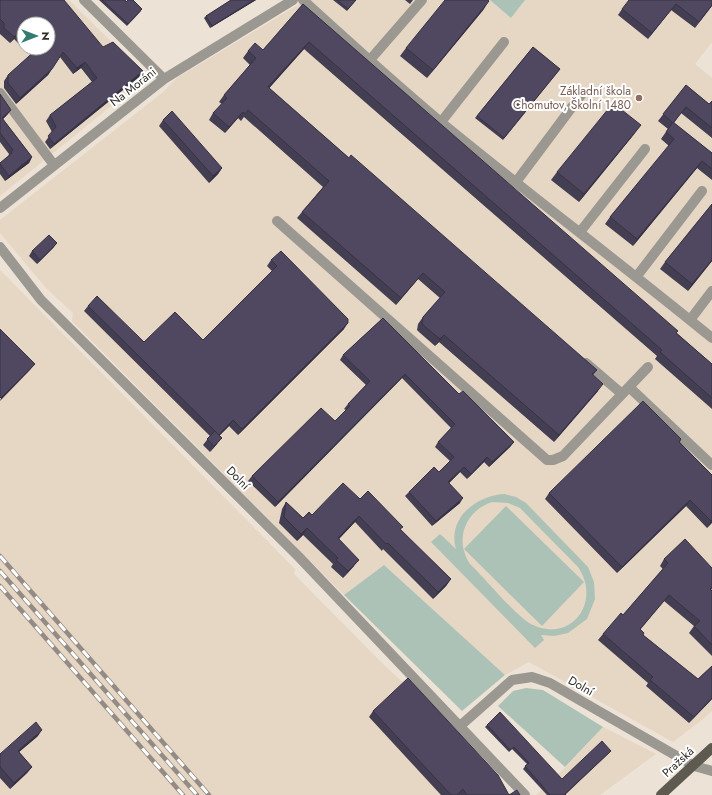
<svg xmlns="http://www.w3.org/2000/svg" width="712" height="795" font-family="Jost,sans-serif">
	<rect width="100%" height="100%" fill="#ede2d6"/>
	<path fill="#e6d6c4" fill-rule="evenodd" d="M0,0H69L147,77L0,196ZM24,24H48V48H24Z
		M306,0H490L511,18L525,0H712V42L695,64L712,78V711L702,720L673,742L529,662L505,675L384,565L344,595L72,321L73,313L46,288L0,233V220L162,93L177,78Z
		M0,270L295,569L294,574L383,664L445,721L466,795H0Z
		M603,727L656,754L600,795H536L566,767Z"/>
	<path fill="#adc2b6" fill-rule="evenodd" d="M490,0H525L511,18Z
		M504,494L516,497L526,503L588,567L594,582L595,599L587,619L568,633L554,636L541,635L544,640L535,648L431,542L440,534L456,549C447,518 476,496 504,494ZM492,502L508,503L520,508L578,567C602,602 571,643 533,625C517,618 485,578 470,564C454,540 465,511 492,502Z
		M506,506L584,582L542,626L464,549Z
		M384,565L505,675L462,711L344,595Z
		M526,688L543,690L603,727L565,767L498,706L513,691Z"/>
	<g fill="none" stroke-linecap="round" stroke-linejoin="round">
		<path stroke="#9b9892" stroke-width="10" d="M84,0L164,79
			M303,0C349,42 394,83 442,123C531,196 623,265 712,338
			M369,61L422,0
			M0,93L54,165
			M441,122L504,42
			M516,182L581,95
			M0,208L164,79L293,0
			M277,221L547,460H553L563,456L648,367
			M580,232L645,149
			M0,247L41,300L299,557L525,795
			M637,276L702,191
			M690,320L712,291
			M586,363L622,394
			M629,387L712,465
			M460,726L512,680L532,677L550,683L694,766L712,771"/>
		<path stroke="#5f5a50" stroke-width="10" d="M661,795L712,748"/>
		<defs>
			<path id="rail" d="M0,556L209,795
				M0,571L197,795
				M0,586L183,795"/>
		</defs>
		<use href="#rail" stroke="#948c84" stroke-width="4.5"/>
		<use href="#rail" stroke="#fff" stroke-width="3" stroke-dasharray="9" stroke-linecap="butt"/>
	</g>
	<path fill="#443e53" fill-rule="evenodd" d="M0,0L103,47L139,77L50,149L45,142L52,132L46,121L50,115L92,82L81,68L73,74L60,57L48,75L16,104L4,88V81L8,75L34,52L22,47L14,39L10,43L0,34ZM24,24H48L24,48Z
		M99,0H125L141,11L127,26Z
		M231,0H256L210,28L204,18L206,16Z
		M333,0H356L347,11Z
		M405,0H413L410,4Z
		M712,0V6L695,28L671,10L648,39L618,15L622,9Z
		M303,4L712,364V409L655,359L657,356L304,49L269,88L349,158L597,370L593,375L598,391L554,442L439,342L435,346L419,332L417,330L418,324L423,317L440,298L418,279L396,305L297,218L302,212L323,187L244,117L241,121L238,118L225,133L209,120L213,113L222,104L219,102L224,95L250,65L243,58L248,51L263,50Z
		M484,9L427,78L400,56L406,48Z
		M533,47L560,69L503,140L475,118Z
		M686,85L709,104L712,101V138L681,113L674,123L712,153V180L697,168L633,246L605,224L610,217L669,146L661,139L668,129L658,121Z
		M0,94L11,110L7,115L3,119L32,157L29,163L5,181L0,174V163L8,157L9,154L0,142Z
		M163,120L222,168L218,174L209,183L159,126Z
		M635,133L579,202L551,180L557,172Z
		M712,204V261L688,291L660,269L665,262Z
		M54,247L37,264L29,256L32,251Z
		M271,260L344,329L238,435L229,426L219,436L217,444L210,452L203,445L210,436L84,311L88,306L144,342L203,340L272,271L267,266Z
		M383,318L459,394L514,442L510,447L489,467L484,462L467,479L460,472L449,483L460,503L432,526L405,496L409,492L439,472L450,461L435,447L438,442L451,428L402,378L275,507L248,481L252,476L335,421L346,410L344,409L348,404L366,385L340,360L343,355Z
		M681,439L680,442L712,475V523L707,528L686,506L617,573L545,499L549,493Z
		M360,499L400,530L451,579L446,586L433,599L383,549L382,551L355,522L339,539L354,566L343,578L331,567L333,564L303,535L297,541L279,523L282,509L286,502L303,518Z
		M664,559L712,568V589L711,590L712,591V656L689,633L694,626L664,601L640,629L643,635L698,679L712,666V699L689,723L646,686L648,683L598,640L603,634L623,615L663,569L660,566Z
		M373,711L509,795H520H441L369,717Z
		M487,725L562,779L609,753L566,794V795H547L523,769L527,764L512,749L509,752L485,727Z
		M38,736L19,752L32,767L27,773L10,789L0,778V754Z"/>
	<path fill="#373243" d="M254,0H256L210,28L212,26Z
		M489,1L484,9L427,78L433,70Z
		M676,4L671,10L648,39L652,33Z
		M18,34L14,39L10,43L14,37Z
		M309,42L304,49L264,94L268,87Z
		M24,45V48H38L35,52L22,47Z
		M85,62L81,68L73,74L77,68Z
		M52,69L48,75L16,104L20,98Z
		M143,71L139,77L50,149L54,144Z
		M11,110L7,115L0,122L2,118Z
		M243,112L238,118L225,133L229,127Z
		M641,125L635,133L579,202L584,194Z
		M32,157L29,163L5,181L9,176Z
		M702,161L697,168L633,246L637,239Z
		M222,168L218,174L209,183L213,176Z
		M57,243L54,247L37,264L40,260Z
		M712,260V261L688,291L692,284Z
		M423,273L418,279L396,305L401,298Z
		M348,323L344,329L238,435L242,429Z
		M444,335L439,342L435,346L440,339Z
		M35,364L30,370L0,401L1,398Z
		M405,374L402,378L275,507L278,502Z
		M603,384L598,391L554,442L559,435Z
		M233,420L229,426L215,440L219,435Z
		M222,438L217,444L210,452L214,446Z
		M514,442L510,447L489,467L492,462Z
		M487,457L484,462L467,479L471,474Z
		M464,467L460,472L445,487L448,482Z
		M463,498L460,503L432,526L436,521Z
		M690,500L686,506L617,573L622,567Z
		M359,516L355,522L333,545L338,538Z
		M712,520V522L707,528L711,521Z
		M307,528L303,535L297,541L301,534Z
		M359,560L354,566L343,578L348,571Z
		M451,579L446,586L433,599L438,592Z
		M669,595L664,601L635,636L640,629Z
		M712,698V699L689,723L694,717Z
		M42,730L38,736L13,757L18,751Z
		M32,767L27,773L10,789L14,783Z"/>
	<path fill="#4f4860" stroke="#373243" d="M0,0H64L103,47L113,42L143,71L54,144L48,136L56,127L50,115L97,78L85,62L77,68L63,52L52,69L20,98L8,83V75L38,48H48V24H24V40L18,34L14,37L4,28V23L0,19Z
		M102,0H125L126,2L128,0H133L142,9L128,24Z
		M231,0H254L212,26L206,16Z
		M337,0H356L348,9Z
		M445,0H488L489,1L433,70L406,48Z
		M629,0H712V5L699,22L676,4L652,33L622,9Z
		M303,4L678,331L676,333L712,364V398L660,352L662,350L309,42L268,87L349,158L351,155L597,370L592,374L603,384L559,435L444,335L440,339L423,325L422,323L423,317L445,292L423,273L401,298L302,212L329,181L248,110L245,114L243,112L229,127L213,113L227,98L224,95L256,58L248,51L255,43L263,50Z
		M533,47L560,69L504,138L477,116Z
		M686,85L709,104L712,101V128L686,107L673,123L663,114Z
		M0,94L11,110L2,118L32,157L9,176L0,164V163L12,153L11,151L13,150L0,133Z
		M613,103L641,125L584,194L557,172Z
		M172,111L222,168L213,176L163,120Z
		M673,122L712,153V169L702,161L637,239L610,217L674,139L666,132Z
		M712,204V260L692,284L665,262Z
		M49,235L57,243L40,260L32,251Z
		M281,251L348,319V323L242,429L233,420L219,435L88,306L97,296L144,342L175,312L203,340L277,266L271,260Z
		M383,318L459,394L463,391L514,442L492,462L487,457L471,474L464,467L448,482L463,498L436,521L409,492L434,467L439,472L454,457L438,442L455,424L405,374L278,502L252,476L321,408L335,421L350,406L348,404L370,381L343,355Z
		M0,329L35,364L1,398L0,397Z
		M643,401L681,439L679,442L712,475V520L711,521L690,500L622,567L549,493Z
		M215,431L222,438L214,446L207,439Z
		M343,483L360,499L368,491L403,527L400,529L451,579L438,592L388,543L386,544L359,516L338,538L359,560L348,571L336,560L338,558L307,528L301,534L284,517L286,502L303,518L309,512L312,515Z
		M685,539L712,568V587L710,589L712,591V645L694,626L700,621L669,595L640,629L644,633L643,635L698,679L712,666V698L694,717L650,680L653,677L603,634L621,613L623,615L668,563L664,559Z
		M408,678L498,775L509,795L517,790L520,795H467L463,789L457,795H451L373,711Z
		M500,712L562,779L602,741L611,751L565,794L566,795H550L525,766L529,763L514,747L510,750L487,725Z
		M36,722L42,730L18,751L32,767L14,783L0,767V754Z"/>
	<circle fill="#8d6e63" stroke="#fff" stroke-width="1.5" cx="639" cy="98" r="4"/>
	<g text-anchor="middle" stroke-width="4" stroke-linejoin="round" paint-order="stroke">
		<g font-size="12" fill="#302c27" stroke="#fff">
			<text transform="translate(133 87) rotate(-38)" y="4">Na Moráni</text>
			<text transform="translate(238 478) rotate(45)" y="4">Dolní</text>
			<text transform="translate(581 686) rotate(30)" y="4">Dolní</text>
			<text transform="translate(678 762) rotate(-43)" y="4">Pražská</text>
		</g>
		<g font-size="12" fill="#785e54" stroke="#fff" text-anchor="end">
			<text x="631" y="95">Základní škola<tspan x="631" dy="14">Chomutov, Školní 1480</tspan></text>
		</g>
	</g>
	<g transform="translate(36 36) rotate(90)"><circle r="19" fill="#ffffff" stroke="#acaba9"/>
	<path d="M0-3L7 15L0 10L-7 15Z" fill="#347b72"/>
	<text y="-6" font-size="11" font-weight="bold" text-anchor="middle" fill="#302c27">N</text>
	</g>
</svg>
